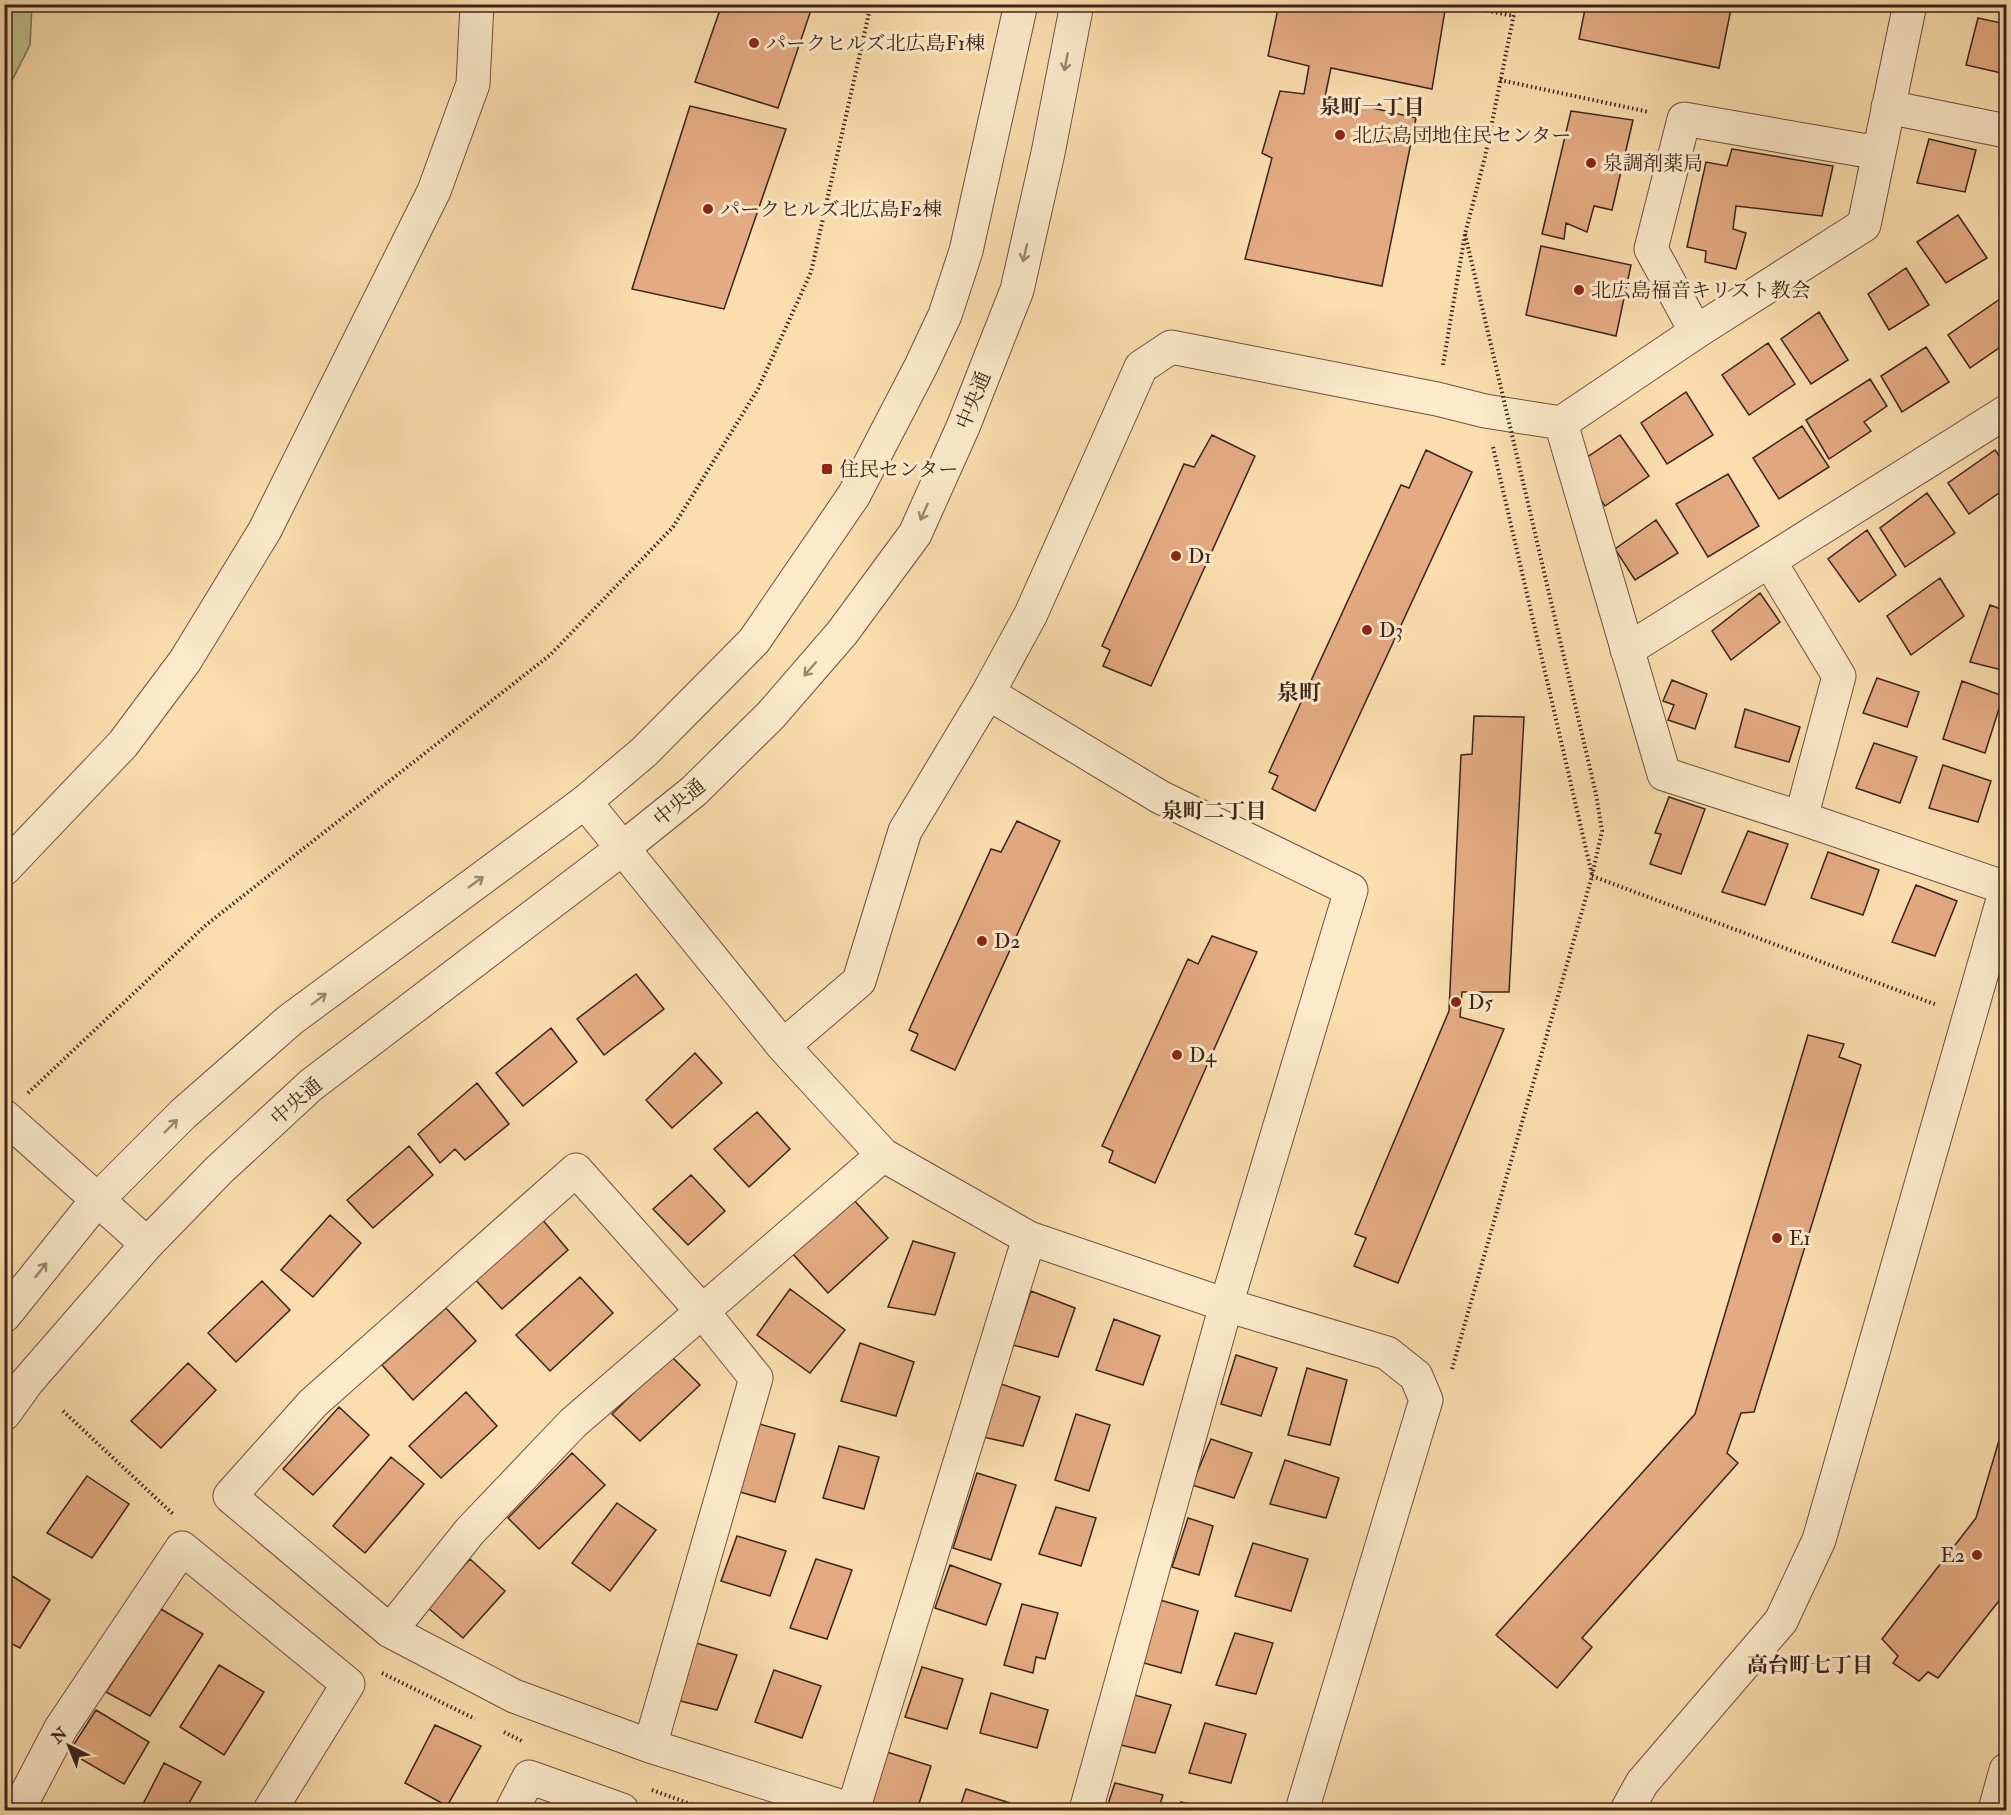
<svg xmlns="http://www.w3.org/2000/svg" width="2011" height="1815" font-family="'IM FELL Double Pica','Noto Serif JP',serif">
	<rect width="100%" height="100%" fill="#fadead"/>
	<filter id="stains"><feTurbulence type="fractalNoise" baseFrequency=".00333" numOctaves="4"/><feColorMatrix values="0 0 0 0 .2 0 0 0 0 .09 0 0 0 0 .02 0 0 0 .5 -.17"/></filter>
	<radialGradient id="worn" r=".72"><stop offset=".6" stop-color="#630" stop-opacity="0"/><stop offset="1" stop-color="#630" stop-opacity=".3"/></radialGradient>
	<path fill="#bbc28c" stroke="#7c7354" stroke-width="1.5" d="M5,4L32,5L30,45L5,94Z"/>
	<path fill="#e4ab82" stroke="#3c241b" stroke-width="1.5" d="M722,4H813L778,108L695,82Z
		M1279,4H1446L1432,89L1331,68L1325,97L1416,118L1382,286L1245,259L1272,158L1262,153L1280,91L1304,94L1309,66L1268,56Z
		M1586,4H1732L1719,68L1579,39Z
		M1978,18L2006,24V74L1966,65Z
		M690,106L786,129L724,309L632,289Z
		M1571,111L1633,120L1612,210L1594,206L1587,232L1566,223L1564,239L1542,234Z
		M1929,139L1976,150L1965,192L1917,183Z
		M1732,149L1833,166L1822,216L1736,206L1733,229L1746,233L1736,269L1705,262L1706,251L1687,247L1706,162L1727,166Z
		M1958,215L1987,258L1946,283L1917,242Z
		M1541,246L1631,265L1616,336L1526,315Z
		M1906,268L1929,305L1889,330L1868,294Z
		M2000,299L2006,309V343L1970,368L1948,335Z
		M1819,312L1848,360L1811,384L1781,339Z
		M1768,343L1795,384L1749,415L1722,375Z
		M1926,347L1949,382L1902,412L1881,376Z
		M1870,379L1887,406L1864,422L1871,431L1829,459L1806,420Z
		M1686,392L1713,435L1667,464L1641,423Z
		M1802,426L1829,467L1779,499L1753,458Z
		M1212,435L1255,456L1151,686L1103,666L1110,650L1102,646L1184,464L1194,467Z
		M1620,435L1649,476L1605,506L1577,464Z
		M1426,450L1472,472L1315,811L1272,789L1278,776L1269,772L1401,485L1409,488Z
		M1995,450L2006,466V488L1969,514L1948,483Z
		M1728,474L1759,526L1708,557L1676,504Z
		M1927,493L1955,533L1905,567L1880,528Z
		M1656,520L1678,553L1635,580L1615,549Z
		M1867,530L1896,575L1859,602L1828,559Z
		M1940,578L1964,616L1911,655L1887,616Z
		M1760,593L1780,622L1731,660L1712,631Z
		M1990,605L2006,611V671L1970,662Z
		M1877,678L1919,692L1907,727L1863,713Z
		M1672,680L1707,694L1695,729L1668,720L1674,705L1663,701Z
		M1962,681L2003,696L1985,753L1943,739Z
		M1745,709L1800,727L1789,762L1735,747Z
		M1474,716L1524,717L1509,992H1462L1460,1017L1504,1029L1398,1283L1354,1266L1366,1238L1355,1234L1449,1011L1461,755L1472,754Z
		M1874,743L1917,757L1900,803L1856,788Z
		M1943,765L1991,781L1978,822L1929,808Z
		M1669,797L1705,809L1681,874L1650,864L1661,834L1655,833Z
		M1017,821L1060,841L955,1070L911,1050L918,1034L909,1030L991,849L1001,852Z
		M1748,831L1788,844L1765,905L1722,892Z
		M1828,852L1879,870L1863,915L1811,898Z
		M1916,885L1957,901L1935,956L1892,942Z
		M1212,936L1257,952L1155,1183L1109,1162L1113,1151L1102,1146L1188,959L1198,964Z
		M636,974L664,1009L604,1055L577,1019Z
		M551,1028L577,1062L523,1106L496,1073Z
		M1808,1035L1844,1044L1839,1057L1861,1065L1754,1412L1741,1413L1727,1453L1738,1463L1582,1638L1592,1647L1557,1688L1496,1635L1695,1414Z
		M695,1053L722,1083L672,1128L646,1100Z
		M477,1083L509,1124L465,1160L455,1149L440,1163L418,1134Z
		M757,1112L790,1149L749,1187L714,1149Z
		M409,1146L433,1175L373,1228L347,1200Z
		M691,1175L725,1211L688,1245L653,1209Z
		M853,1199L888,1238L828,1293L792,1253Z
		M330,1215L361,1243L313,1297L281,1270Z
		M541,1218L568,1250L502,1309L472,1276Z
		M913,1241L955,1253L935,1315L888,1307Z
		M580,1277L613,1313L550,1371L516,1335Z
		M262,1281L290,1310L236,1362L208,1333Z
		M790,1289L845,1330L810,1373L757,1335Z
		M1031,1291L1075,1308L1058,1357L1013,1345Z
		M446,1308L476,1341L413,1400L382,1365Z
		M1114,1319L1160,1336L1143,1385L1096,1370Z
		M860,1343L914,1362L896,1416L841,1401Z
		M1236,1355L1277,1368L1261,1416L1221,1404Z
		M671,1356L700,1385L640,1441L612,1414Z
		M188,1363L216,1390L161,1448L131,1421Z
		M1307,1368L1347,1380L1330,1445L1288,1435Z
		M1001,1384L1040,1397L1023,1446L983,1437Z
		M466,1392L497,1426L441,1478L409,1446Z
		M339,1407L369,1435L313,1495L283,1469Z
		M1076,1414L1110,1425L1089,1491L1055,1480Z
		M2006,1417V1592L1938,1678L1928,1672L1919,1681L1893,1663L1898,1656L1882,1639L1976,1518Z
		M756,1423L795,1434L775,1502L733,1490Z
		M1211,1439L1252,1453L1234,1498L1192,1485Z
		M839,1446L879,1457L864,1509L823,1498Z
		M572,1453L605,1485L539,1549L508,1518Z
		M391,1457L424,1484L365,1553L333,1526Z
		M1285,1460L1339,1478L1326,1518L1270,1504Z
		M977,1473L1016,1485L991,1560L953,1548Z
		M87,1476L129,1504L92,1558L47,1533Z
		M617,1503L656,1530L610,1591L572,1563Z
		M1056,1507L1096,1518L1081,1566L1039,1554Z
		M1188,1518L1213,1526L1199,1575L1172,1567Z
		M737,1536L786,1551L770,1596L721,1581Z
		M1253,1543L1308,1559L1291,1611L1235,1596Z
		M470,1559L505,1591L463,1638L427,1607Z
		M816,1559L852,1570L827,1639L790,1628Z
		M950,1565L1001,1584L986,1625L935,1608Z
		M12,1576L50,1600L20,1648L4,1640V1588Z
		M1160,1600L1198,1611L1181,1673L1140,1662Z
		M1022,1604L1058,1613L1045,1659L1036,1657L1033,1673L1004,1665Z
		M161,1609L203,1634L150,1716L106,1692Z
		M1235,1633L1273,1643L1256,1694L1216,1685Z
		M696,1643L737,1655L717,1710L676,1700Z
		M219,1665L264,1692L224,1755L180,1727Z
		M922,1667L963,1679L947,1729L905,1717Z
		M774,1670L821,1686L802,1738L755,1722Z
		M991,1693L1048,1710L1037,1748L980,1733Z
		M1127,1693L1171,1705L1155,1753L1112,1743Z
		M96,1710L149,1742L124,1784L69,1752Z
		M1205,1723L1246,1734L1231,1783L1189,1773Z
		M435,1725L481,1746L447,1806L405,1783Z
		M887,1752L931,1766L917,1810H875L869,1809Z
		M164,1763L201,1782L185,1810H140Z
		M1115,1783L1163,1795L1158,1810H1106Z
		M966,1789L1010,1803L1008,1810H959Z
		M1181,1802L1212,1810H1178Z"/>
	<g fill="none" stroke-linecap="round" stroke-linejoin="round">
		<defs>
			<path id="minor" d="M1888,107L2006,131
				M1696,332L1651,249L1684,119L1879,153
				M1561,423L1664,774L1801,818L2006,888
				M1770,562L1839,676L1801,818
				M1627,650L2006,412
				M988,693L1160,797L1351,890L1226,1305L1086,1810
				M585,802L783,1046L883,1155L1029,1238L1226,1305L1387,1353L1416,1376L1426,1400L1302,1810
				M4,869L123,744L185,661L265,530L434,191L473,84L477,4
				M783,1046L859,981L905,831L988,693L1031,614L1141,367L1171,347L1437,399L1485,411L1561,423L1696,332L1864,225L1910,4
				M4,1116L147,1244
				M390,1631L470,1531L573,1423L883,1155
				M650,1746L756,1378L701,1310L576,1170L313,1403L230,1496L390,1631L514,1696L650,1746L852,1810
				M18,1810L61,1728L182,1548L348,1684L270,1810
				M512,1810L529,1777L622,1810
				M853,1810L1029,1238
				M1627,1810L1642,1783L1781,1621L1819,1540L2006,889
				M1995,1810L2006,1770"/>
			<path id="tertiary" d="M4,1316L97,1200L183,1114L290,1020L585,802L644,752L754,641L854,495L921,366L945,315L966,251L1021,4
				M4,1414L27,1382L147,1244L219,1170L311,1085L623,848L694,791L771,715L842,633L915,534L963,427L1017,290L1048,153L1077,4"/>
		</defs>
		<use href="#minor" stroke="#6c5240" stroke-width="35"/>
		<use href="#tertiary" stroke="#6c5240" stroke-width="35"/>
		<path stroke="#3c241b" stroke-width="4" stroke-dasharray="1.5 3" stroke-linecap="butt" d="M1480,4L1479,9L1514,16
			M1500,80L1649,112
			M1443,365L1465,234L1485,157L1516,4
			M1493,447L1592,875
			M1592,876L1937,1005
			M28,1093L206,925L550,655L673,527L758,389L811,272L871,4
			M1452,1369L1592,876L1602,831L1596,794
			M63,1411L174,1515
			M382,1673L475,1719
			M504,1732L524,1742
			M652,1790L707,1810"/>
		<use href="#minor" stroke="#fceaca" stroke-width="33"/>
		<use href="#tertiary" stroke="#fceaca" stroke-width="33"/>
		<path stroke="#3c241b" stroke-width="4" stroke-dasharray="1.5 3" stroke-linecap="butt" d="M1465,234L1596,794"/>
	</g>
	<defs><path id="oneway-shaft" d="M-6 0H5M1.5-3L5.5 0L1.5 3" fill="none" stroke-width="1.6" stroke-linecap="round" stroke-linejoin="round" transform="scale(1.5)"/></defs>
	<g stroke="#9c8772">
		<use href="#oneway-shaft" transform="translate(1066 62) rotate(101)"/>
		<use href="#oneway-shaft" transform="translate(1025 253) rotate(103)"/>
		<use href="#oneway-shaft" transform="translate(924 512) rotate(114)"/>
		<use href="#oneway-shaft" transform="translate(810 669) rotate(131)"/>
		<use href="#oneway-shaft" transform="translate(476 882) rotate(-36)"/>
		<use href="#oneway-shaft" transform="translate(319 999) rotate(-37)"/>
		<use href="#oneway-shaft" transform="translate(171 1126) rotate(-45)"/>
		<use href="#oneway-shaft" transform="translate(41 1270) rotate(-52)"/>
	</g>
	<g fill="#8f2418" stroke="#fceaca" stroke-width="2">
		<circle cx="754" cy="43" r="6"/>
		<circle cx="1340" cy="135" r="6"/>
		<circle cx="1591" cy="163" r="6"/>
		<circle cx="708" cy="209" r="6"/>
		<circle cx="1579" cy="290" r="6"/>
		<rect x="821" y="463" width="12" height="12" rx="3"/>
		<circle cx="1176" cy="556" r="6"/>
		<circle cx="1367" cy="630" r="6"/>
		<circle cx="982" cy="941" r="6"/>
		<circle cx="1456" cy="1002" r="6"/>
		<circle cx="1177" cy="1055" r="6"/>
		<circle cx="1777" cy="1238" r="6"/>
		<circle cx="1977" cy="1555" r="6"/>
	</g>
	<g text-anchor="middle" stroke-width="6" stroke-linejoin="round" paint-order="stroke">
		<g font-size="20" fill="#3c241b" stroke="#fceaca" text-anchor="start">
			<text x="766" y="50">パークヒルズ北広島F1棟</text>
			<text x="1352" y="142">北広島団地住民センター</text>
			<text x="1603" y="170">泉調剤薬局</text>
			<text x="720" y="216">パークヒルズ北広島F2棟</text>
			<text x="1591" y="297">北広島福音キリスト教会</text>
			<text x="839" y="476">住民センター</text>
			<text x="1188" y="563">D1</text>
			<text x="1379" y="637">D3</text>
			<text x="994" y="948">D2</text>
			<text x="1468" y="1009">D5</text>
			<text x="1189" y="1062">D4</text>
			<text x="1789" y="1245">E1</text>
			<text x="1965" y="1562" text-anchor="end">E2</text>
		</g>
		<g font-size="20" fill="#3c241b" stroke="#fceaca">
			<text transform="translate(973 400) rotate(-68)" y="7">中央通</text>
			<text transform="translate(679 802) rotate(-40)" y="7">中央通</text>
			<text transform="translate(296 1101) rotate(-41)" y="7">中央通</text>
		</g>
		<g font-size="21" font-weight="bold" fill="#3c241b" stroke="#fceaca">
			<text x="1372" y="114">泉町一丁目</text>
			<text x="1214" y="818">泉町二丁目</text>
			<text x="1810" y="1672">高台町七丁目</text>
		</g>
		<g font-size="22" font-weight="bold" fill="#3c241b" stroke="#fceaca">
			<text x="1299" y="700">泉町</text>
		</g>
	</g>
	<rect width="2011" height="1815" fill="none" stroke="#fadead" stroke-width="24"/>
	<rect x="6" y="6" width="1999" height="1803" fill="none" stroke="#3c241b" stroke-width="3"/>
	<rect x="12" y="12" width="1987" height="1791" fill="none" stroke="#3c241b" stroke-width="1.5"/>
	<g transform="translate(69 1746) rotate(317)" stroke="#fceaca" stroke-width="4.5" paint-order="stroke">
	<path d="M0-4.5L10 22L0 15L-10 22Z" fill="#3c241b"/>
	<text y="-9" font-size="16" font-weight="bold" text-anchor="middle" fill="#3c241b">N</text>
	</g>
	<rect width="100%" height="100%" filter="url(#stains)"/>
	<rect width="100%" height="100%" fill="url(#worn)"/>
</svg>
